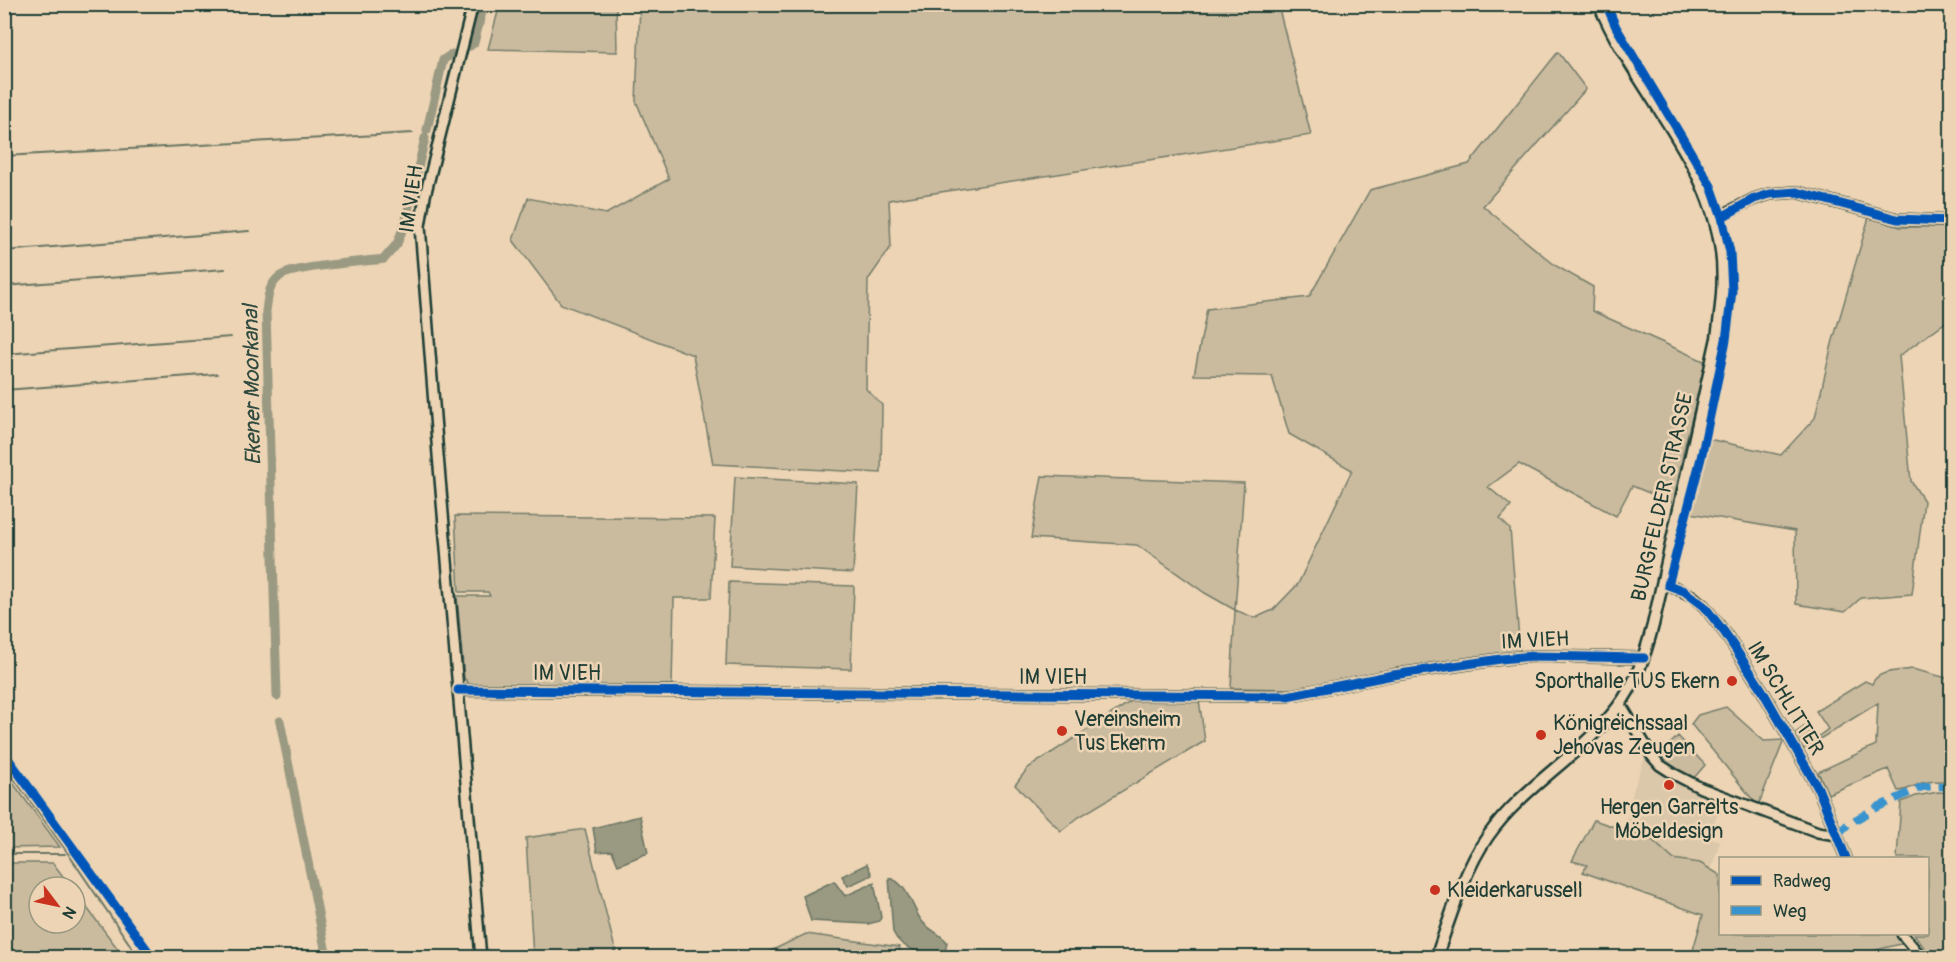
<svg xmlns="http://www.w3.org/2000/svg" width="1956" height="962" font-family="Pangolin,sans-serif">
	<rect width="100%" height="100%" fill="#ecd4b4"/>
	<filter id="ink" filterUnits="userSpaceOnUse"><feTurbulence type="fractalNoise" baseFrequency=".0167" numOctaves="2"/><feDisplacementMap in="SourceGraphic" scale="12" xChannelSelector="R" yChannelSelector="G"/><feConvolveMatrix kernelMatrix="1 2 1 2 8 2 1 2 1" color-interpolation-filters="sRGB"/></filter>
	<g filter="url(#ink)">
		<path fill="#dbc7a9" d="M1645,757L1659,771L1723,802L1708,837L1720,841L1711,870L1700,863L1673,859L1652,840L1624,831L1634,788Z"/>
		<path fill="#cabb9f" stroke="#747c6a" stroke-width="1.5" d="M500,4L616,5L617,52L488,49Z
			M640,5H1278L1311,135L889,200L891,247L868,280L866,389L882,405L881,473L713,464L693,355L561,304L513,240L528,198L606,214L669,179L636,101Z
			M1558,52L1586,89L1483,206L1556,266L1593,287L1592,311L1706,362L1684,449L1674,503L1632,486L1616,516L1519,464L1488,487L1511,506L1500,519L1510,529L1520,652L1441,662L1294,689L1231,688L1235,610L1205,593L1137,545L1031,538L1042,476L1244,483L1235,610L1255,618L1273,610L1298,584L1352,470L1289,434L1272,376L1194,375L1207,309L1309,297L1370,190L1469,164Z
			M1869,217L1900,227H1951V318L1899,356L1911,481L1924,501L1912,594L1861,598L1845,612L1796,604L1795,531L1690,513L1708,439L1781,455L1815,418L1832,344Z
			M735,477L858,484L853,573L730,566Z
			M455,516L715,518L711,598H674L672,685H470L464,678L457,596H490L488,592H459Z
			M729,582L854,586L851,669L726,665Z
			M1912,669L1951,679V781C1941,781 1932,780 1922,783C1913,786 1907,791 1898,791L1888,769L1828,794L1818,772L1876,745L1878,703L1802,750L1794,734L1805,726L1815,739L1828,729L1816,711L1865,681L1872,684C1877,670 1899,671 1912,669Z
			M1133,700H1199L1205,741L1079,817L1061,831L1015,785L1028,768Z
			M1726,707L1764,741L1784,740L1758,806L1691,724L1698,715Z
			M1678,736L1705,765L1693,779C1682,773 1663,767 1658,756Z
			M5,772L60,847L5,848Z
			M1938,792L1951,793V957H1931L1914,934H1928V858H1897L1901,802L1916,796Z
			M1594,820L1652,840L1673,859L1700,863L1720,875V934H1902L1909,942L1847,957H1691L1703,915L1583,872L1587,865L1572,861Z
			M585,829L617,957H533L526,838Z
			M5,863H53L71,887H39V923H75V892L124,957H5Z
			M806,934L899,947L902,957H763L762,955Z"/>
		<path fill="#9a9982" stroke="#697463" stroke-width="1.5" d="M640,816L648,853L618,865L612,851L597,852L593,828Z
			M867,864L872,875L848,886L842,876Z
			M889,878C907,882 912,907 921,920C928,930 940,933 947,942L945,952C926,955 902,952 893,932Z
			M834,881L845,896L874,883L881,917L880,921L868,924L811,921L803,896Z"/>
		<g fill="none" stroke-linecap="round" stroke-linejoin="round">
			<path stroke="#697463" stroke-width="2" d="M4,156L413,133
				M4,251L249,231
				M4,286L225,269
				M4,354L231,337
				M4,390L217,374
				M4,765L65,849L139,958
				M4,854H65"/>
			<path stroke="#9a9982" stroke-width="9" d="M470,46L474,43L484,4
				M427,130L443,60L452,54
				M277,696L266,311C268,298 268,286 279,277C291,266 363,262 384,259L397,244L405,223L425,138
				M280,721L327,958"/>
			<defs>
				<path id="minor" d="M473,4L425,196L420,226L438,455L481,958
					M1715,219L1754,199L1770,194L1797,192L1897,219L1952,221
					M1662,584L1672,586L1692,596L1704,606L1725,633L1762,690L1818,788L1846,858
					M458,690L1287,696L1393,675L1501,659L1533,656L1644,658
					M1618,707L1624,710L1652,756L1660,765L1674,774L1701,788L1818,832L1837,835
					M1902,934L1922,958"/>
				<path id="tertiary" d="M1436,958C1450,918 1464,870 1488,836C1523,786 1579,757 1617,708C1636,684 1645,655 1653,625L1717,338C1721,309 1725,279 1721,251C1709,157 1634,89 1599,4"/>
			</defs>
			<use href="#minor" stroke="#1f3d34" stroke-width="14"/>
			<use href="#tertiary" stroke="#1f3d34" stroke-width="15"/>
			<use href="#minor" stroke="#ecd4b4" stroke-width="9"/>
			<use href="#tertiary" stroke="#ecd4b4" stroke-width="10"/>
			<path stroke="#3993ce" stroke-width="8" stroke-dasharray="15 8" stroke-linecap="butt" d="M1837,835L1848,824L1878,807L1922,787L1942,786L1952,787"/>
			<defs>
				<path id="cycleway" d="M1606,4L1616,27L1711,186L1722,217L1730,252L1732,291L1726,340L1701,458L1668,585L1684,591L1704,606L1725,633L1762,690L1818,788L1846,858
					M1722,217L1754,199L1770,194L1797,192L1897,219L1952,221
					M458,690L1287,696L1393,675L1501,659L1533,656L1644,658
					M4,753L153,958"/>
			</defs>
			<use href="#cycleway" stroke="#ecd4b4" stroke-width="13"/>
			<use href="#cycleway" stroke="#0057b8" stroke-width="9"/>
		</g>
	</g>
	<g fill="#c8321e" stroke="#ecd4b4" stroke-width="2">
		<circle cx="1732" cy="681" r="6"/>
		<circle cx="1062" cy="731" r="6"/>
		<circle cx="1541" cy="735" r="6"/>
		<circle cx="1669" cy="785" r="6"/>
		<circle cx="1435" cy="890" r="6"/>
	</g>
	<g text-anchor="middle" stroke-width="5" stroke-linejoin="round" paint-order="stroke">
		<g font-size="21" fill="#1f3d34" stroke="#ecd4b4">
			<text transform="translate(411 199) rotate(-82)" y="7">IM VIEH</text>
			<text transform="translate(1662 497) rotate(-77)" y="7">BURGFELDER STRASSE</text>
			<text transform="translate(1535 640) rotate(-3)" y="7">IM VIEH</text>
			<text x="567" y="680">IM VIEH</text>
			<text x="1053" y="684">IM VIEH</text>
			<text transform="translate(1786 698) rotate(59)" y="7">IM SCHLITTER</text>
		</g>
		<g font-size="21" fill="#1f3d34" stroke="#ecd4b4" text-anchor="start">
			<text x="1720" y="688" text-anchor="end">Sporthalle TUS Ekern</text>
			<text x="1074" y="726">Vereinsheim<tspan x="1074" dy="24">Tus Ekerm</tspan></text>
			<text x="1553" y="730">Königreichssaal<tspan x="1553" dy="24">Jehovas Zeugen</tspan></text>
			<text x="1669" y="814" text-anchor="middle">Hergen Garrelts<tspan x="1669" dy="24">Möbeldesign</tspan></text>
			<text x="1447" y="897">Kleiderkarussell</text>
		</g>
		<g font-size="22" font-style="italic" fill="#314b40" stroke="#ecd4b4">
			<text transform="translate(251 385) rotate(-91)" y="8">Ekener Moorkanal</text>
		</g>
	</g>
	<rect width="1956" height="962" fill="none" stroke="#ecd4b4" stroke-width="24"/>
	<rect x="12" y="12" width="1932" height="938" fill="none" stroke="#1f3d34" stroke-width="2" filter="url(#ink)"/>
	<rect x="1719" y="857" width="210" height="78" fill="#ecd4b4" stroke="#9a9881" stroke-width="1.5"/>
	<rect x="1731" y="876" width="30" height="9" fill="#0057b8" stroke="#9a9881" stroke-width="1.5"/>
	<text x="1773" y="887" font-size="18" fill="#1f3d34">Radweg</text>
	<rect x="1731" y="906" width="30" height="9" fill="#3993ce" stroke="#9a9881" stroke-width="1.5"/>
	<text x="1773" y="917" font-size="18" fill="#1f3d34">Weg</text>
	<g transform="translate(57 905) rotate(122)"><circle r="28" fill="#ecd4b4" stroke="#9a9881" stroke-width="1.5"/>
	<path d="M0-4.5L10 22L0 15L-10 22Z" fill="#c8321e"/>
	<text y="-9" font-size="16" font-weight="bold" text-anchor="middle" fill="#1f3d34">N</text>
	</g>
</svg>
